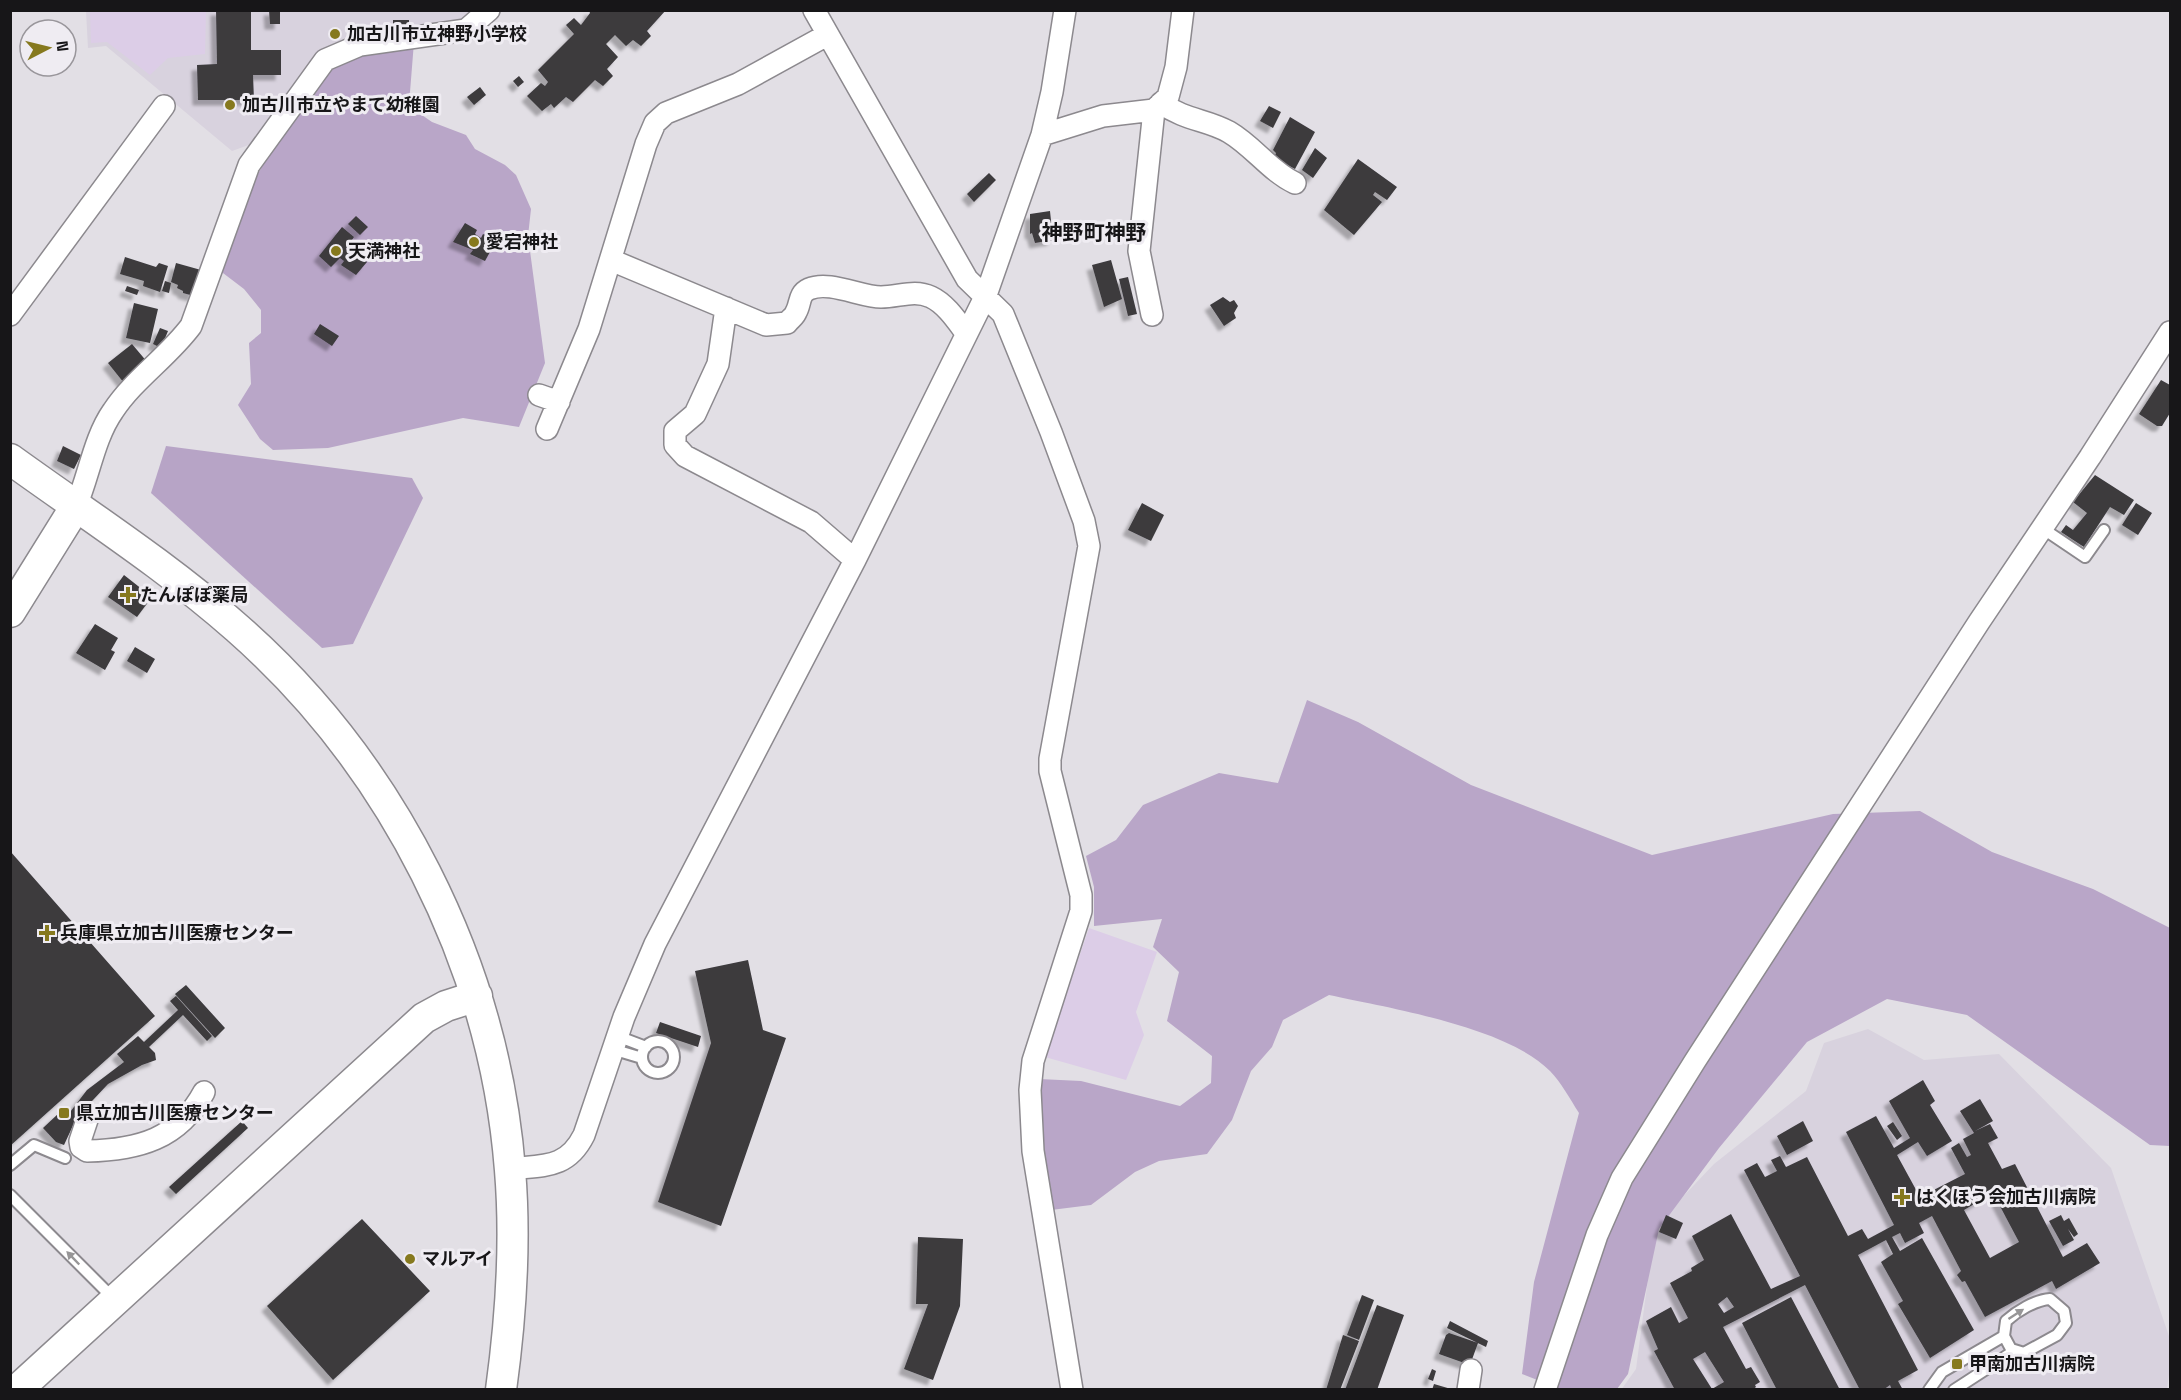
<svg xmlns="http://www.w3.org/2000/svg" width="2181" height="1400" font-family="'Space Grotesk','Noto Sans JP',sans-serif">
	<defs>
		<filter id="shadow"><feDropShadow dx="-5.5" dy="5.5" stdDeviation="1.5" flood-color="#0004"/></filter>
	</defs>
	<rect width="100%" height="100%" fill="#e2dfe5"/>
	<path fill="#d8d2de" d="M86,11H480L448,28L340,41L323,56L254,143L232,151L106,46L88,48Z
		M1868,1029L1924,1060L1999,1054L2111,1168L2170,1339V1367L2167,1389L1621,1390L1636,1369L1655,1226L1714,1164L1806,1091L1824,1043Z"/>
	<path fill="#dccde7" d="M90,11H206L205,54L168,58L150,75L107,42L91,43Z
		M1089,928L1157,952L1136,1012L1144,1035L1126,1080L1045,1057Z"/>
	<path fill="#b9a6c8" d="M414,42L410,92L416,111L432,122L466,135L475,149L505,165L516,175L531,209L528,236L545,363L519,427L463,418L328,448L273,450L260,439L238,405L251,384L249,343L261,333V310L244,289L219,270C229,243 237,213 250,188C275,141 309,101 336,57Z
		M1307,700L1358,722L1471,785L1652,855L1833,814L1920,811L1992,852L2093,889L2170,928V1146L2150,1145L1967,1015L1887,999L1807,1042L1719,1148L1659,1229L1628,1374L1617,1389H1549L1550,1385L1522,1374L1534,1282L1579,1113C1570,1099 1561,1082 1550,1071C1507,1027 1389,1008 1329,995L1283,1020L1272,1047L1251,1071L1232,1120L1207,1154L1159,1161L1135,1172L1091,1205L1051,1210L1044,1169L1039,1079L1081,1081L1180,1106L1211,1083L1212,1056L1167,1021L1179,972L1153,947L1162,919L1094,926V887L1086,856L1116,840L1143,805L1219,773L1278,783Z"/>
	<path fill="#b7a4c6" d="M166,446L412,478L423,498L353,644L322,648L151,493Z"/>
	<path fill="#3c3a3e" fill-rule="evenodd" filter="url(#shadow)" d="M216,10H251V50H281V75H253L254,100H198L197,65L217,64Z
		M269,10H280V24H270Z
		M589,10H666L647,31L651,36L641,46L633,40L626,46L615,35L606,44L618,57L607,69L613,76L603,86L595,80L573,102L566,97L554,108L551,104L542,111L527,96L541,83L545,86L548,82L538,70L574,34L566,25L574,18L581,25L590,13Z
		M393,20H409V25L393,27Z
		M519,76L524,82L518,87L513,81Z
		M480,87L486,95L474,105L467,97Z
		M1269,106L1281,112L1273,128L1260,121Z
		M1290,117L1315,132L1295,169L1274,158L1276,153L1273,150Z
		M1315,148L1327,158L1313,178L1302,170Z
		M1358,159L1397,187L1387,200L1375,192L1373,195L1382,202L1354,235L1324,210Z
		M989,173L996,180L974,202L967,194Z
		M1050,211L1053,240L1035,243L1032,233L1030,234V214Z
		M356,216L368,227L360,235L348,224Z
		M465,223L477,230L475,234L481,238L483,234L496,241L485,261L470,254L473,250L453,242Z
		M342,227L354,237L346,249L350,252L352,250L367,262L356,275L341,265L344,261L340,258L331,267L319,256Z
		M125,257L156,267L159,263L168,266L160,292L143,286L144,281L120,274Z
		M1111,260L1122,299L1104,307L1092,265Z
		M176,263L201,270L194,296L183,293V291L177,288L178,285L171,282Z
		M1128,277L1137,314L1128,316L1119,279Z
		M165,281L171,283L169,293L162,291Z
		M127,286L139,290L137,295L125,291Z
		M1223,297L1230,302L1234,300L1238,306L1234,313L1236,318L1224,326L1210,305Z
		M134,303L158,309L150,343L126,338Z
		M320,324L339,336L332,346L314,334Z
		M160,328L168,331L161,348L153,344Z
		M132,344L148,363L124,383L108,363Z
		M2161,380L2170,385V413L2162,426H2157L2139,414Z
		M63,446L81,455L74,469L57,461Z
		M2095,475L2134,500L2124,515L2110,507L2084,547L2061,532L2066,525L2073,530L2087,513L2073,502Z
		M1142,503L1164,515L1151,541L1128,530Z
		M2136,503L2152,513L2138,535L2122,525Z
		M124,575L152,597L137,617L108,597Z
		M95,624L118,638L111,650L115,652L105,670L76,653Z
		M135,647L155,659L147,673L127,661Z
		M10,851L155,1016L10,1146Z
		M748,960L763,1030L786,1038L721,1226L658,1202L711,1043L695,971Z
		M186,985L225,1028L215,1038L175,994Z
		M176,996L212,1036L207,1041L183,1015L149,1047L144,1042L178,1010L170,1001Z
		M660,1022L701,1036L698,1047L656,1033Z
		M138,1036L155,1053L156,1060L142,1065L108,1084L77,1117L64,1145L56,1142L43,1128L59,1113L64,1120L87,1090L124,1062L117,1054Z
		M1923,1080L1935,1101L1930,1105L1952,1141L1927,1156L1918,1142L1897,1155L1920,1197L1965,1174L1951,1148L1959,1143L1967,1157L1971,1155L1963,1139L1974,1133L1960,1111L1980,1099L1993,1121L1975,1131L1990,1124L1998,1138L1988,1143L2002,1169L2015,1164L2063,1257L2087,1243L2100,1263L2056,1289L2052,1281L1985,1317L1965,1281L1962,1282L1957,1275L1961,1271L1932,1216L1919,1223L1924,1233L1905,1243L1900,1233L1892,1237L1900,1251L1922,1238L1974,1330L1930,1358L1898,1304L1903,1301L1881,1262L1893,1254L1886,1240L1858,1255L1918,1370L1898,1381L1903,1390H1892L1890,1385L1883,1390H1860L1805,1285L1723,1327L1746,1369L1751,1367L1760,1382L1755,1385L1756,1387L1752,1390H1675L1654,1351L1658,1349L1646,1321L1671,1307L1679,1323L1688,1318L1670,1283L1692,1271L1691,1268L1704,1260L1692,1236L1731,1214L1771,1289L1800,1276L1744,1170L1757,1163L1765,1177L1777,1171L1771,1160L1780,1156L1786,1167L1807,1157L1848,1236L1862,1229L1868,1239L1894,1225L1846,1132L1876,1116L1894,1148L1910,1138L1889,1101ZM1993,1193L2019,1242L1990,1258L1964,1210ZM1727,1297L1734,1307L1724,1313L1718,1304ZM1705,1352L1724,1382L1712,1389L1693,1359Z
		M242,1121L248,1128L176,1194L169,1187Z
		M1803,1121L1813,1141L1787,1155L1777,1136Z
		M1893,1122L1902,1136L1897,1140L1887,1126Z
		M1666,1215L1683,1223L1676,1239L1659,1232Z
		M2061,1215L2064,1221L2069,1218L2078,1234L2074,1237L2068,1229L2074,1240L2063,1246L2049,1221Z
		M362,1219L430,1291L333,1380L267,1306Z
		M918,1237L963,1239L960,1306L933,1380L904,1369L928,1304H916Z
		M1362,1295L1374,1300L1359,1340L1347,1335Z
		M1791,1297L1840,1390H1777L1742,1323Z
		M1377,1305L1404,1315L1377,1390H1345Z
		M1450,1321L1488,1341L1486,1347L1447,1328Z
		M1449,1333L1478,1343L1470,1365L1439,1354L1446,1335Z
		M1343,1335L1359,1341L1340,1390H1326Z
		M1432,1369L1436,1371L1433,1381L1428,1379Z
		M1434,1384L1451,1389V1390H1432Z"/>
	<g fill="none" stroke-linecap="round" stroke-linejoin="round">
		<defs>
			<path id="lane" d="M2042,528L2085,557L2104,530
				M617,1036L646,1047
				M642 1057a16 16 0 1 1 32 0a16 16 0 1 1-32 0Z
				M612,1049L642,1058
				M10,1165L34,1145L65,1158
				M10,1195L114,1299
				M1929,1390L1942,1372L2004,1336L2006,1321C2017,1311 2035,1300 2050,1299L2064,1311L2066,1323L2057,1335L2024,1353L2011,1349L2004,1336
				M1954,1390L2014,1351"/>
			<path id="street" d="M814,10L967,279L1003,314L1051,432L1084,521L1089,546L1050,759V771L1081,895V911L1033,1061L1030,1090L1033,1151L1072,1390
				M1161,103C1186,121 1206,119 1229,132C1253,146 1270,171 1295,183
				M1042,135L1103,116L1154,110L1168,97L1176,67L1183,10
				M611,260L766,325L787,323C790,319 795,316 796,312C801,304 798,294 809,289C829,280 861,297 881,297C899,297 914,289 931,297C946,304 957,321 966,333
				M726,308L718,364L695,414L675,431V445L685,456L811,522L855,560
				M10,315L164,106
				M1152,315L1139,251L1154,110
				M539,395L559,402
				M547,429L589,329L646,144L655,123L666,113L738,84L827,35
				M76,506C89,476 94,438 113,411C134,379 168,357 191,326L249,165L325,60L360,45L466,30L489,10
				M88,1117L80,1141L81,1147L87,1151C138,1150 179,1139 204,1092
				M510,1169C544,1165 567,1169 584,1135L624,1017L655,944L855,560L986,295L1042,135L1052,92L1065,10
				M1468,1390L1471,1370
				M1545,1390L1597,1235L1622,1178L1695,1061L1979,622L2090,457L2170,332"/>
			<path id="secondary" d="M10,459C86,514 167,566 237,628C392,764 494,964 510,1170C516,1242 511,1317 501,1390
				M10,612L76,506
				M17,1390L424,1018L446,1006L477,996"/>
		</defs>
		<use href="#lane" stroke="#8c898e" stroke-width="14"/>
		<use href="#street" stroke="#8c898e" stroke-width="24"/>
		<use href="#secondary" stroke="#8c898e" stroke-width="33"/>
		<use href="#lane" stroke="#fff" stroke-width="10"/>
		<use href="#street" stroke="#fff" stroke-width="21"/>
		<use href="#secondary" stroke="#fff" stroke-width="30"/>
	</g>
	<defs><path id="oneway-solid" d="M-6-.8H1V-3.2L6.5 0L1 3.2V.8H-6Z" transform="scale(1.5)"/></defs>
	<g fill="#979697">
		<use href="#oneway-solid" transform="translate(73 1258) rotate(-134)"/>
		<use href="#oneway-solid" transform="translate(2016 1314) rotate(-33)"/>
	</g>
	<g fill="#86791e" stroke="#efecf2" stroke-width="2">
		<circle cx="335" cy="34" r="6"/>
		<circle cx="230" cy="105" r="6"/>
		<circle cx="474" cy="242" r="6"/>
		<circle cx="336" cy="251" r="6"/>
		<path d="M125 586h6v6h6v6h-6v6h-6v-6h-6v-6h6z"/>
		<path d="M44 924h6v6h6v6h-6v6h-6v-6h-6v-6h6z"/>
		<rect x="58" y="1107" width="12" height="12" rx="3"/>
		<path d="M1899 1188h6v6h6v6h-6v6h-6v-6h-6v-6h6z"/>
		<circle cx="410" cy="1259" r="6"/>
		<rect x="1951" y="1358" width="12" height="12" rx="3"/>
	</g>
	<g text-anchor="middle" stroke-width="6" stroke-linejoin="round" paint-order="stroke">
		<g font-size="18" font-weight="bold" fill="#171618" stroke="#efecf2" text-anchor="start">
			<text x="347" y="40">加古川市立神野小学校</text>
			<text x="242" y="111">加古川市立やまて幼稚園</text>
			<text x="486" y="248">愛宕神社</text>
			<text x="348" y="257">天満神社</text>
			<text x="140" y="601">たんぽぽ薬局</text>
			<text x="60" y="939">兵庫県立加古川医療センター</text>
			<text x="76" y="1119">県立加古川医療センター</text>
			<text x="1916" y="1203">はくほう会加古川病院</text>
			<text x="422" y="1265">マルアイ</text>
			<text x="1969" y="1370">甲南加古川病院</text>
		</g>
		<g font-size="21" font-weight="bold" fill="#171618" stroke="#efecf2">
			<text x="1094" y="240">神野町神野</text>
		</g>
	</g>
	<rect width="2181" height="1400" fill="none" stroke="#171618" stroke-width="24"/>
	<g transform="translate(48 48) rotate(83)"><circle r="28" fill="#efecf2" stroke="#99969b" stroke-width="1.5"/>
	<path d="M0-4.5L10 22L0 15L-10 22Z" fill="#86791e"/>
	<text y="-9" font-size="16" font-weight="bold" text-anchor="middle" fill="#171618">N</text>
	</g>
</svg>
